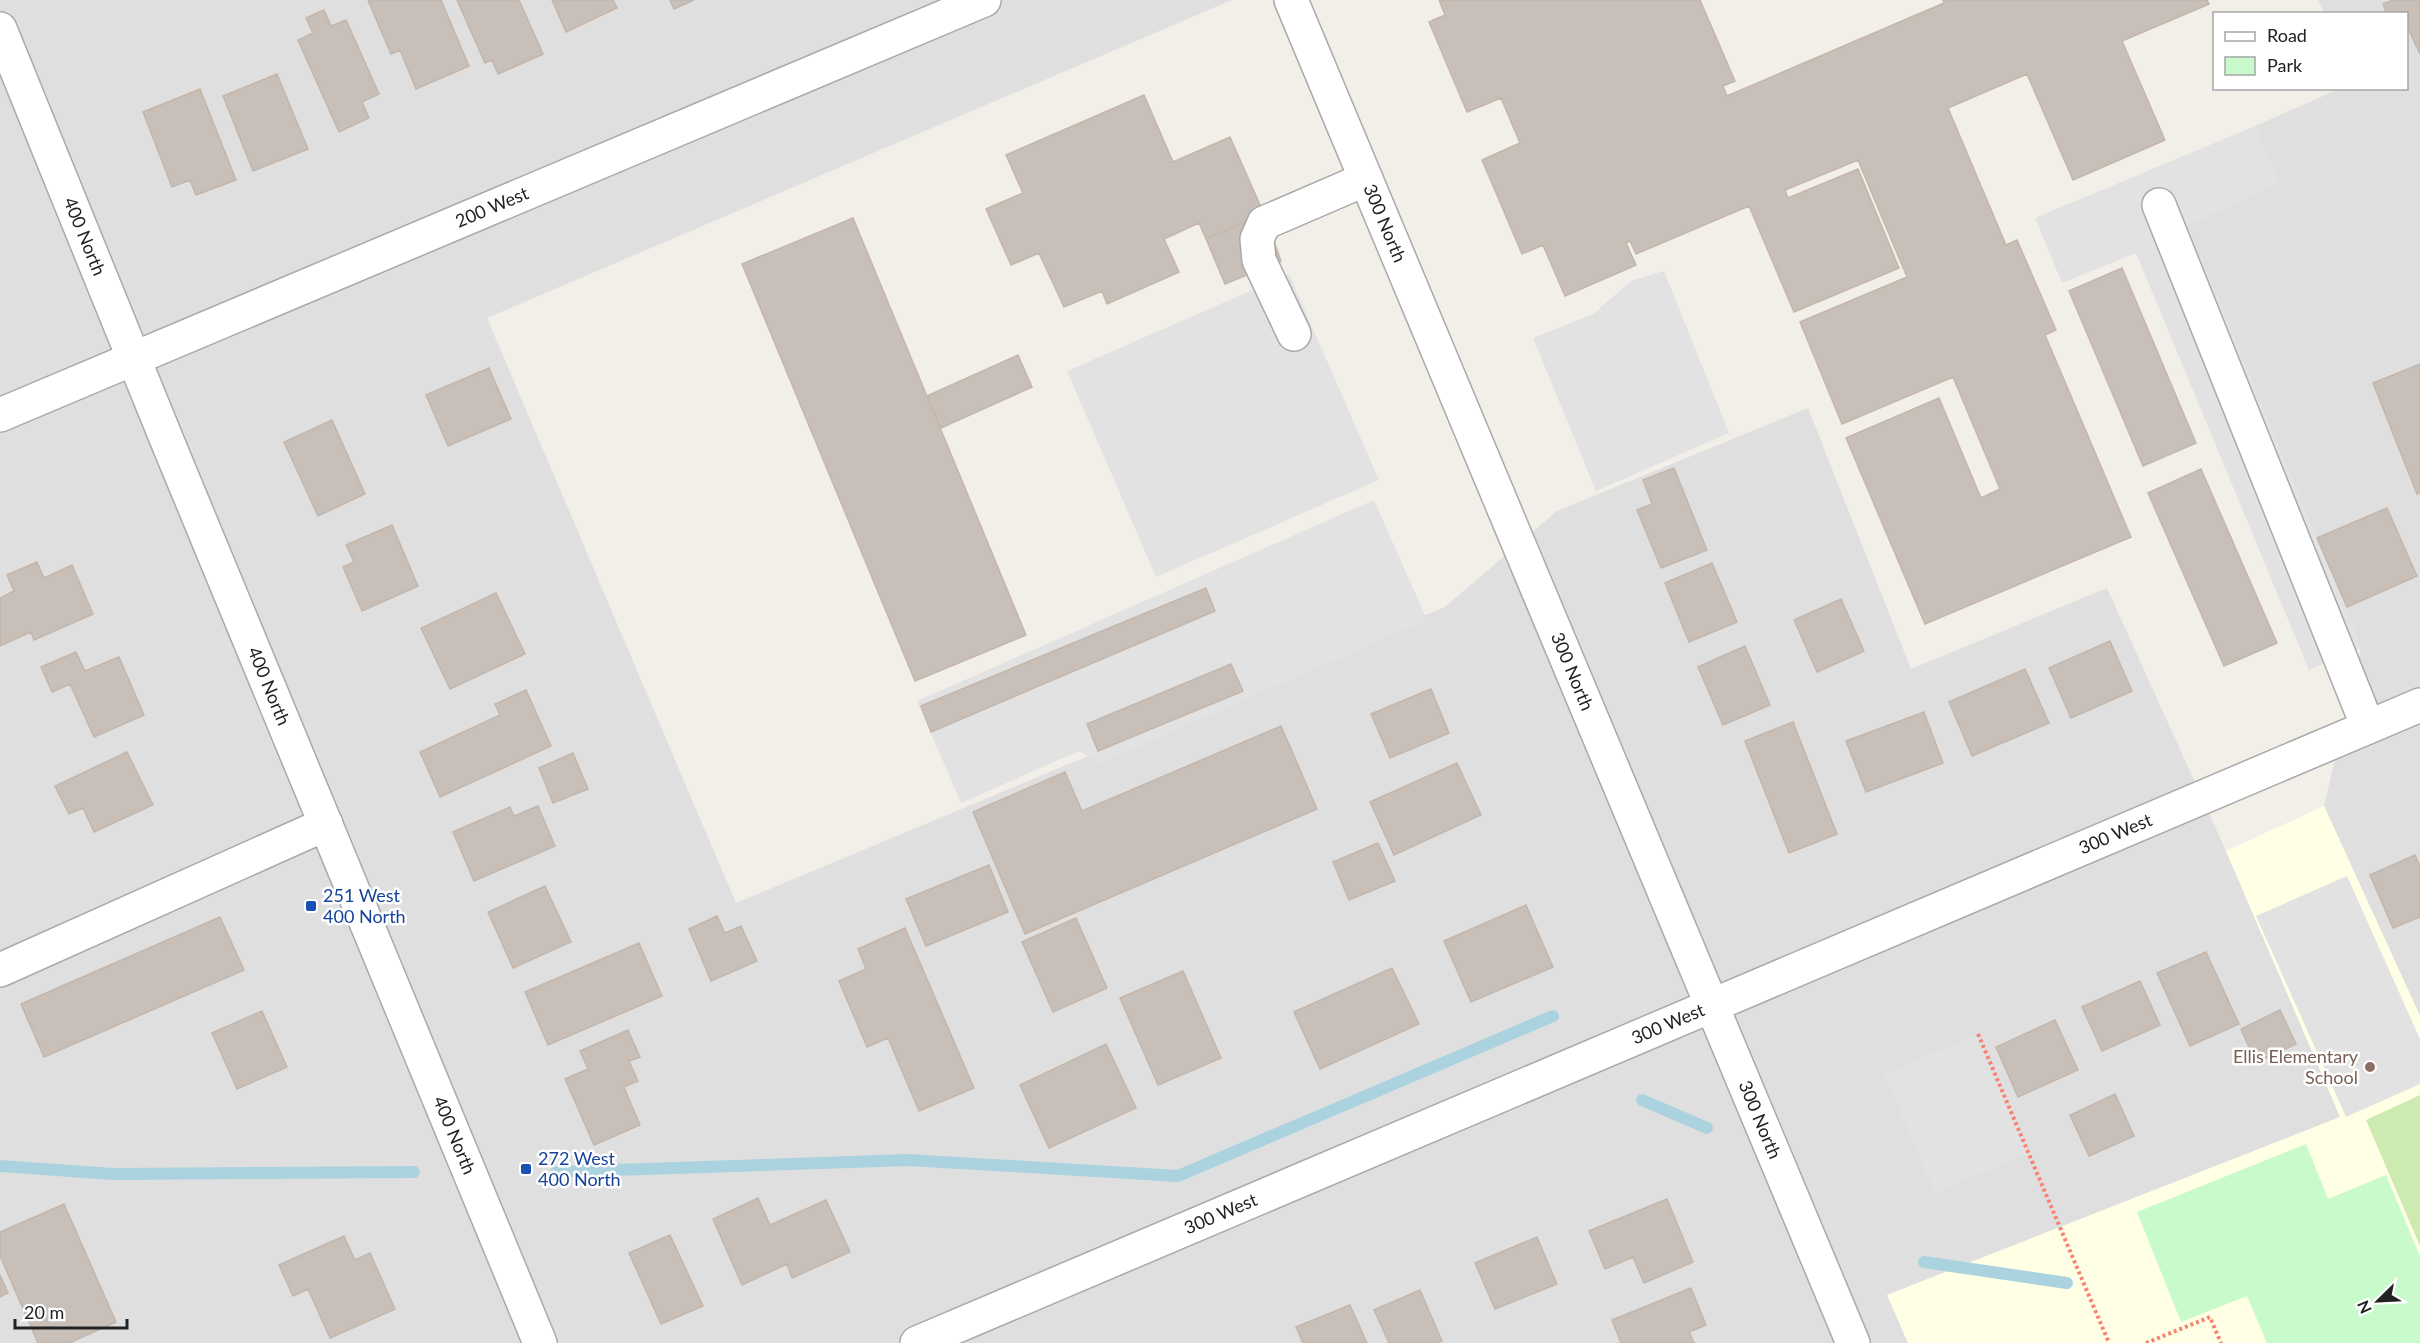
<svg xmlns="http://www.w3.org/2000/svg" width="2420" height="1343" font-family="Lato,sans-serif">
	<rect width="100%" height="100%" fill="#f2efe9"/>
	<path fill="#e0dfdf" d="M0,0H1232L487,318L736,903L1445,607L1557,511L1808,408L1911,669L2107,588L2226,851L2341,1117L1888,1295L1908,1343H0Z
		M2318,0H2420V1016L2324,806L2361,648L2187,225L2278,183L2255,126L2339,89L2406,88V14L2324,13Z"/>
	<path fill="#ffffe5" d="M2324,806L2420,1016V1343H1908L1887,1295L2340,1117L2226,851Z"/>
	<path fill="#cdebb0" d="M2420,1095V1246L2366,1120Z"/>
	<path fill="#c8facc" d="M2306,1144L2328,1199L2386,1175L2420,1256V1343H2267L2247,1296L2181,1322L2137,1212Z"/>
	<path fill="#e2e2e2" d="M2255,126L2279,183L2187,225L2361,648L2309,670L2136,253L2062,283L2035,218Z
		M1664,271L1729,433L1596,491L1533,338L1593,314L1631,281Z
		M1289,274L1379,480L1156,577L1067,371Z
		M1374,500L1427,620L1101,763L1079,751L961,803L917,701Z
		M2347,876L2420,1039V1084L2346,1117L2256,916Z
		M1978,1034L2029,1153L1935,1193L1884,1074Z"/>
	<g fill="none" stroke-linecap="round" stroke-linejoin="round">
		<path stroke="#aad3df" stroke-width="12" d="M1642,1100L1707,1128
			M0,1166L113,1174L414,1172
			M556,1172L909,1160L1178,1176L1553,1016
			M1924,1262L2067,1283"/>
	</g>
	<path fill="#c7bfb8" stroke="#c4b6ab" stroke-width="1.5" d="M368,0H441L469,66L416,89L400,50L391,54Z
		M457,0H519L543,54L498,74L492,60L485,63Z
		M552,0H613L617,8L566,32Z
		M670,0H694L674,9Z
		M1439,0H1700L1735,81L1723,86L1727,96L1944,3L1943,0H2207L2209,4L2122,41L2165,140L2073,180L2027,74L1948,108L2006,245L2017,240L2056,330L2045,335L2131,537L1925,624L1846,438L1939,398L1981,498L2000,489L1953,377L1842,424L1800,322L1907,277L1858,160L1785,190L1788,198L1858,169L1899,268L1794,312L1749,206L1636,254L1630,241L1626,243L1636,265L1565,296L1543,245L1522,254L1482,160L1520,143L1501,98L1467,112L1429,22L1445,15Z
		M2393,0H2420V54L2406,24V14H2387L2383,4Z
		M324,10L331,26L346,20L379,94L362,102L369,118L339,132L298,40L313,33L306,18Z
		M277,74L308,149L253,171L223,96Z
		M200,89L236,180L196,195L190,180L172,187L143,112Z
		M1144,95L1173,162L1230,137L1264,214L1206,239L1199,223L1164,239L1179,272L1107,304L1102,291L1064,307L1039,253L1011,265L986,209L1023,193L1006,155Z
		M1264,214L1281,261L1225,284L1206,239Z
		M853,218L1026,635L915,681L742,264Z
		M2122,268L2196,443L2143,466L2069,291Z
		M1018,355L1032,387L941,428L927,396Z
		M2420,364V493L2417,494L2373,383Z
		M489,368L511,419L448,446L426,395Z
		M332,420L365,494L318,516L284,442Z
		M1674,468L1707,550L1661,568L1637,510L1652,504L1643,480Z
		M2201,469L2277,643L2224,666L2148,493Z
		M2387,508L2417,576L2347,607L2317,538Z
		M392,525L418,586L362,611L343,567L354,562L346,545Z
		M37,562L44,578L72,565L93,614L34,640L31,632L0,646V598L14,591L7,575Z
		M1712,563L1737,622L1689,642L1665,583Z
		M1206,588L1215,611L931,732L921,706Z
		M496,593L525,654L450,689L421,628Z
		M1841,599L1864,651L1817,672L1794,620Z
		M2110,641L2132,691L2071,718L2049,668Z
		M1745,646L1770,705L1723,725L1698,667Z
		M76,652L85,671L119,657L144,715L94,737L70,684L52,692L41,667Z
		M1231,664L1243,691L1098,751L1087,724Z
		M2025,669L2049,723L1972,756L1949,702Z
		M1431,689L1449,733L1390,758L1371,714Z
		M526,690L551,746L440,797L420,752L500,715L495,704Z
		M1924,712L1943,763L1866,792L1846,741Z
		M1793,722L1837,834L1789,853L1745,741Z
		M1281,726L1317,809L1025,934L973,812L1065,772L1082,811Z
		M127,752L153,805L94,832L83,808L69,814L55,786Z
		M573,753L588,789L553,803L539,768Z
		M1457,763L1481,815L1394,855L1370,802Z
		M538,806L555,846L474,881L453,832L510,807L514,816Z
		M1378,843L1395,881L1349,900L1333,862Z
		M2415,855L2420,866V917L2393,928L2370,875Z
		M989,865L1008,912L926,946L906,899Z
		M545,886L571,942L513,968L488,912Z
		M1526,905L1553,967L1471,1002L1444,941Z
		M717,916L725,933L741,926L757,961L711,981L689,929Z
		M220,917L244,970L44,1057L21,1004Z
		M1076,918L1107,988L1053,1012L1022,942Z
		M905,928L974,1088L919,1111L888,1038L867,1047L839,981L866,969L858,949Z
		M639,943L662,996L548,1045L525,992Z
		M2206,952L2239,1024L2190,1046L2157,973Z
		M1392,968L1419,1024L1320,1069L1294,1012Z
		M1183,971L1221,1058L1158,1085L1120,998Z
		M2140,981L2160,1025L2102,1051L2082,1007Z
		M2280,1010L2296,1044L2256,1063L2241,1029Z
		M262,1011L287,1067L237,1089L212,1033Z
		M2055,1020L2078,1070L2018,1097L1996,1047Z
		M628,1030L640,1057L629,1061L638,1081L624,1087L640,1125L594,1145L565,1079L588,1069L580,1051Z
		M1106,1044L1136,1108L1049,1148L1020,1085Z
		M2115,1094L2134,1136L2089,1156L2070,1115Z
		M758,1198L770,1225L826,1200L850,1252L792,1278L787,1264L742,1285L713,1219Z
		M1667,1199L1693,1262L1644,1283L1633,1257L1605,1269L1589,1231Z
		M64,1204L116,1322L69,1343H38L0,1256V1232Z
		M670,1235L703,1306L661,1324L629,1253Z
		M344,1236L355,1260L370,1253L395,1309L330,1338L308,1289L293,1296L279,1265Z
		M1537,1237L1557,1284L1495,1309L1475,1263Z
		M0,1275L8,1293L0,1297Z
		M1691,1288L1706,1325L1689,1332L1694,1343H1621L1612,1320Z
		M1420,1290L1442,1341L1437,1343H1389L1374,1310Z
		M1350,1305L1367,1343H1303L1296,1327Z"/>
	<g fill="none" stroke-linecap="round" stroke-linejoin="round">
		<defs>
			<g id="minor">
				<path id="s1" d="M1291,0L1853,1343"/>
				<path id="s2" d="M0,29L166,438L540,1343"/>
				<path d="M2159,205L2368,727"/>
				<path d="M1294,334L1259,260L1257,239L1264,223L1366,179"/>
				<path id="s3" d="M0,415L984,0"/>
				<path d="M0,970L326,824"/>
				<path id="s4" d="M917,1343L2420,705"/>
			</g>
		</defs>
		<use href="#minor" stroke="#a9a9a9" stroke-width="36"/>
		<path stroke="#fa8072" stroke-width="4" stroke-dasharray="3 3" stroke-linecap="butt" d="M1978,1034L2109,1343
			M2146,1343L2210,1317L2221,1343"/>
		<use href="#minor" stroke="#fff" stroke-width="33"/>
	</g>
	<g fill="#1a4fb4" stroke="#fff" stroke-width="2">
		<rect x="305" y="900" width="12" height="12" rx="3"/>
		<rect x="520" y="1163" width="12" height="12" rx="3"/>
	</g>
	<circle fill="#8d6e63" stroke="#fff" stroke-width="2" cx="2370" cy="1067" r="6"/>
	<g text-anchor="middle" stroke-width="5" stroke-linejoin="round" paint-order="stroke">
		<g font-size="18" fill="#222" stroke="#fff">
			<text dy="6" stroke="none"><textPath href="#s3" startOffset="534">200 West</textPath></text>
			<text dy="6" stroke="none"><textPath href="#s1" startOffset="242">300 North</textPath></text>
			<text dy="6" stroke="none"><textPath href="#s2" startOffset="224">400 North</textPath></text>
			<text dy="6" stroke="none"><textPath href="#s1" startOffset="728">300 North</textPath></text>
			<text dy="6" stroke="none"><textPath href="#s2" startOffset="710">400 North</textPath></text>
			<text dy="6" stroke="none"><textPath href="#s4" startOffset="1302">300 West</textPath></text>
			<text dy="6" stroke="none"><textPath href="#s4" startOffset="816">300 West</textPath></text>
			<text dy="6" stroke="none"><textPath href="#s1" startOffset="1214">300 North</textPath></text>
			<text dy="6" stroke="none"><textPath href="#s2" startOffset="1196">400 North</textPath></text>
			<text dy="6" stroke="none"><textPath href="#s4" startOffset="330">300 West</textPath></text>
		</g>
		<g font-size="18" fill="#164399" stroke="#fff" text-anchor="start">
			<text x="323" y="902">251 West<tspan x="323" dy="21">400 North</tspan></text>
			<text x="538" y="1165">272 West<tspan x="538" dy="21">400 North</tspan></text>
		</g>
		<g font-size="18" fill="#785e54" stroke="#fff" text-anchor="end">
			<text x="2358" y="1063">Ellis Elementary<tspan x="2358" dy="21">School</tspan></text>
		</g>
	</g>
	<rect x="2213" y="12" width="195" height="78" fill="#ffffff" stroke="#a7a7a7" stroke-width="1.5"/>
	<rect x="2225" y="32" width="30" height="9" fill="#ffffff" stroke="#a7a7a7" stroke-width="1.5"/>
	<text x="2267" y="42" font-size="18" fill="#222222">Road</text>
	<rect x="2225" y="57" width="30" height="18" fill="#c8facc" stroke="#a7a7a7" stroke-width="1.5"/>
	<text x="2267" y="72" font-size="18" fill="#222222">Park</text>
	<g transform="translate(2378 1301) rotate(246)" stroke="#ffffff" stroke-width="4.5" paint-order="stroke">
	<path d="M0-4.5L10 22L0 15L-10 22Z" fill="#222222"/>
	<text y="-9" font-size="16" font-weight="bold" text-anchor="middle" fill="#222222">N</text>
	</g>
	<path d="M15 1319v9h112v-9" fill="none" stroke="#222222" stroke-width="3"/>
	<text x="24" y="1319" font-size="18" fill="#222222" stroke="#ffffff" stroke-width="4.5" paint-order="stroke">20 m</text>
</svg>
